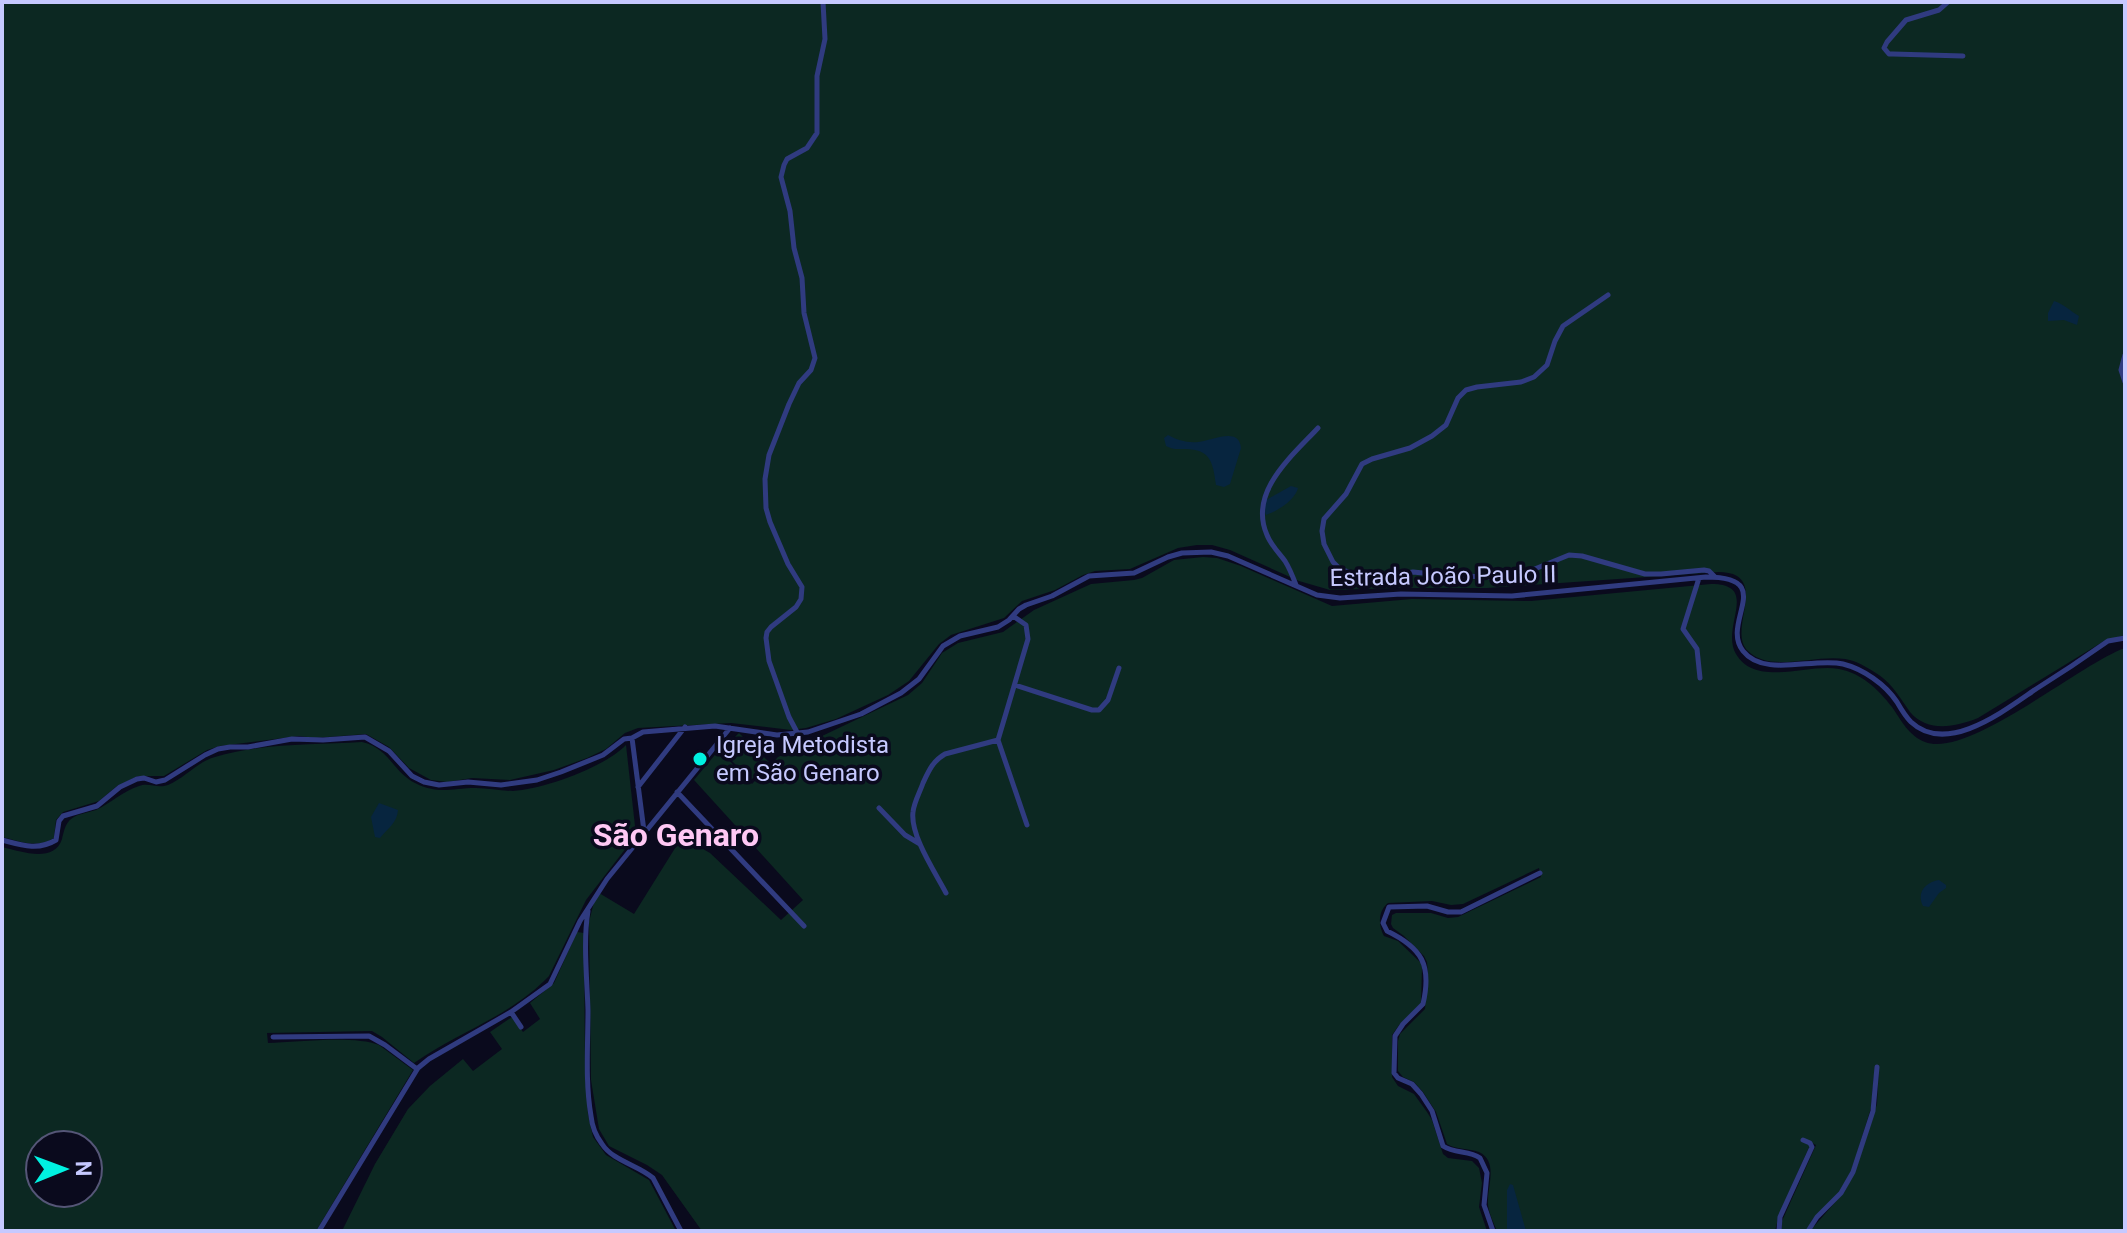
<svg xmlns="http://www.w3.org/2000/svg" width="2127" height="1233" font-family="Roboto,sans-serif">
	<rect width="100%" height="100%" fill="#0a0a1d"/>
	<path fill="#0c2822" fill-rule="evenodd" d="M2,2H2125V635L2104,641L1978,718C1955,727 1928,733 1910,712C1904,704 1899,695 1892,687C1883,676 1869,668 1856,662C1825,649 1773,676 1748,651C1729,633 1760,591 1737,576C1732,573 1725,572 1719,572L1487,588H1399L1330,590L1299,581L1230,550L1212,545H1197L1178,548L1130,569L1095,571L1083,575L1055,590L1022,601L1004,618L951,635L939,644L909,681L888,695L836,719L806,728L791,730L731,723L638,728L625,733L606,749L587,758L554,770L510,780L472,778L447,782L431,780L409,768L389,747L366,734L315,738L299,736L220,746L207,750L164,776H138L117,786L99,801L63,812L56,820L54,838C38,849 19,841 2,837Z
		M1203,557L1217,558L1241,566L1332,606L1412,599L1531,601L1711,584C1761,584 1720,627 1736,654C1756,688 1808,663 1839,669C1861,673 1878,689 1892,707C1901,720 1909,736 1925,742C1969,759 2079,664 2125,648V1231H1810L1845,1191L1857,1166L1877,1104L1879,1066L1875,1065L1871,1108L1852,1169L1842,1189L1813,1219L1806,1231H1781L1782,1221L1816,1145L1802,1138L1810,1145L1779,1215L1775,1231H1497C1493,1221 1487,1210 1488,1200C1488,1185 1498,1161 1479,1152C1468,1148 1457,1150 1447,1144L1436,1112L1423,1092L1414,1082L1403,1077L1398,1071V1041L1400,1034L1425,1009L1428,974L1427,962L1424,956L1404,936L1393,928L1391,924L1392,915L1396,913H1431L1448,918L1458,917L1541,877L1539,868L1463,904L1451,905L1432,901L1388,903C1378,911 1378,925 1384,936L1398,941L1421,963L1422,968L1421,1003L1399,1025L1392,1035V1077L1398,1086L1414,1094L1427,1112L1432,1120L1443,1154L1448,1158L1472,1161L1479,1168L1482,1183L1479,1207L1487,1231H702L662,1175L647,1165L609,1146L599,1129L591,1080L589,922L594,902L599,893L634,914L682,837L710,853L781,920L803,900L694,780L719,750L752,784L778,757L908,695L922,683L942,653L958,643L1003,632L1034,610L1091,584L1134,580L1142,578L1174,560Z
		M739,733L769,762L751,780L721,750Z
		M362,742C389,748 393,772 415,783C439,795 451,788 476,788C488,788 500,791 513,791C544,789 605,767 626,745L636,835L586,900L549,976C511,1016 458,1032 414,1063L382,1037L372,1031L267,1033L268,1043C296,1042 355,1035 379,1045L413,1070L316,1231H2V847C20,851 54,864 62,839C65,827 66,820 78,815C84,813 90,812 96,810C111,803 123,791 139,786C149,782 157,789 168,785C185,778 197,762 215,757C260,743 315,745 362,742ZM40,1145H88V1193H40Z
		M577,932L584,933L585,1072L588,1114L593,1137L606,1155L649,1180L676,1231H342L375,1164L408,1109L430,1086L463,1059L473,1071L502,1049L490,1032L512,1017L523,1032L540,1019L530,1003L554,983Z"/>
	<path fill="#07253f" d="M2054,301C2064,304 2070,311 2079,316L2077,325L2064,320L2048,321V313Z
		M1168,435C1177,440 1187,443 1198,442C1212,441 1239,426 1241,448L1230,484L1224,487L1216,485C1213,463 1211,449 1185,449C1177,449 1173,450 1166,446L1164,438Z
		M1291,486L1298,488C1295,500 1278,511 1266,515L1264,510L1266,500Z
		M379,803L398,810C397,823 388,828 380,838L375,837L371,817Z
		M1939,880L1946,885V888L1939,893L1929,907L1923,906C1916,892 1926,882 1939,880Z
		M1510,1184L1513,1185L1526,1231H1507V1190Z"/>
	<g fill="none" stroke-linecap="round" stroke-linejoin="round">
		<path stroke="#303b80" stroke-width="5" d="M1948,2L1939,10L1906,20L1887,42L1884,48L1889,54H1893L1963,56
			M1608,295L1563,326L1555,341L1547,365L1534,377L1521,382L1477,387L1466,390L1458,398L1446,425L1432,436L1410,448L1372,459L1362,464L1346,494L1324,519L1322,531L1324,544L1333,562L1340,569L1355,574L1381,577L1413,572L1443,575L1508,578L1520,575L1569,555L1582,556L1645,574H1661L1704,570L1709,571L1715,577
			M2125,355L2121,370L2125,382
			M1699,578L1683,629L1697,649L1700,678
			M1296,585C1293,577 1290,569 1285,561C1279,553 1271,545 1267,535C1248,492 1292,456 1318,428
			M1013,616L1026,625L1028,639L998,740L1027,825
			M1015,685L1092,710H1099L1108,700L1119,668
			M798,734L789,717L769,661L766,638L767,632L771,627L796,607L801,599L802,587L788,564L770,522L766,508L765,479L769,455L789,404L799,383L811,370L815,358L804,313L802,278L794,248L790,211L781,177L784,165L787,159L807,148L817,133V76L825,39L823,2
			M632,738L644,831
			M638,787L685,727
			M677,792L804,926
			M879,808L905,835L920,844
			M2,840C21,845 38,851 56,840L59,821L63,816L97,806L120,787L137,779L144,778L156,782L165,780L205,755L218,749L230,747H248L292,739L323,740L365,737L389,751L412,776L424,782L439,785L468,782L501,785L537,780L561,772L603,755L624,739L632,738L643,732L715,726L777,735L808,732L861,714L901,693L919,679L943,646L960,636L998,627L1009,620L1019,609L1026,605L1052,596L1089,576L1134,573L1168,557L1182,553L1211,552L1228,556L1317,595L1340,598L1401,594L1512,596L1706,577C1778,577 1720,622 1743,651C1764,678 1814,657 1843,664C1863,669 1885,684 1897,702C1901,709 1905,716 1911,722C1947,756 2005,710 2036,689C2060,674 2084,658 2108,641L2125,638
			M946,893C935,872 910,835 913,812C914,802 920,792 923,783C929,770 933,761 945,754L998,740
			M588,911C583,941 587,979 588,1010C588,1045 585,1081 591,1116C592,1126 596,1136 602,1144C613,1161 638,1165 653,1178L681,1231
			M511,1012L521,1027
			M273,1037L369,1036L385,1045L417,1069
			M319,1231L418,1068L429,1059L511,1012L550,984L580,921L607,879L730,728
			M1493,1231L1484,1205L1487,1173L1480,1158C1469,1150 1455,1154 1443,1146L1432,1111L1421,1094L1412,1084L1398,1078L1394,1073L1395,1036L1403,1024L1423,1004C1432,965 1422,948 1387,931L1383,923L1389,907L1427,906L1448,912H1461L1540,873
			M1779,1231L1780,1217L1812,1147L1810,1143L1803,1140
			M1808,1231L1817,1217L1841,1193L1853,1172L1873,1111L1877,1067"/>
	</g>
	<circle fill="#00f1e1" stroke="#0a0a1d" stroke-width="3" cx="700" cy="759" r="8"/>
	<g text-anchor="middle" stroke-width="7" stroke-linejoin="round" paint-order="stroke">
		<g font-size="24" fill="#c6c9ff" stroke="#0a0a1d">
			<text transform="translate(1443 576) rotate(-1)" y="8">Estrada João Paulo II</text>
		</g>
		<g font-size="24" fill="#c6c9ff" stroke="#0a0a1d" text-anchor="start">
			<text x="716" y="753">Igreja Metodista<tspan x="716" dy="28">em São Genaro</tspan></text>
		</g>
		<g font-size="32" font-weight="bold" fill="#ffc8f4" stroke="#0a0a1d">
			<text x="676" y="846">São Genaro</text>
		</g>
	</g>
	<rect width="2127" height="1233" fill="none" stroke="#c6c9ff" stroke-width="8"/>
	<g transform="translate(64 1169) rotate(89)"><circle r="38" fill="#0a0a1d" stroke="#555677" stroke-width="2"/>
	<path d="M0-6L14 30L0 20L-14 30Z" fill="#00f1e1"/>
	<text y="-12" font-size="22" font-weight="bold" text-anchor="middle" fill="#c6c9ff">N</text>
	</g>
</svg>
